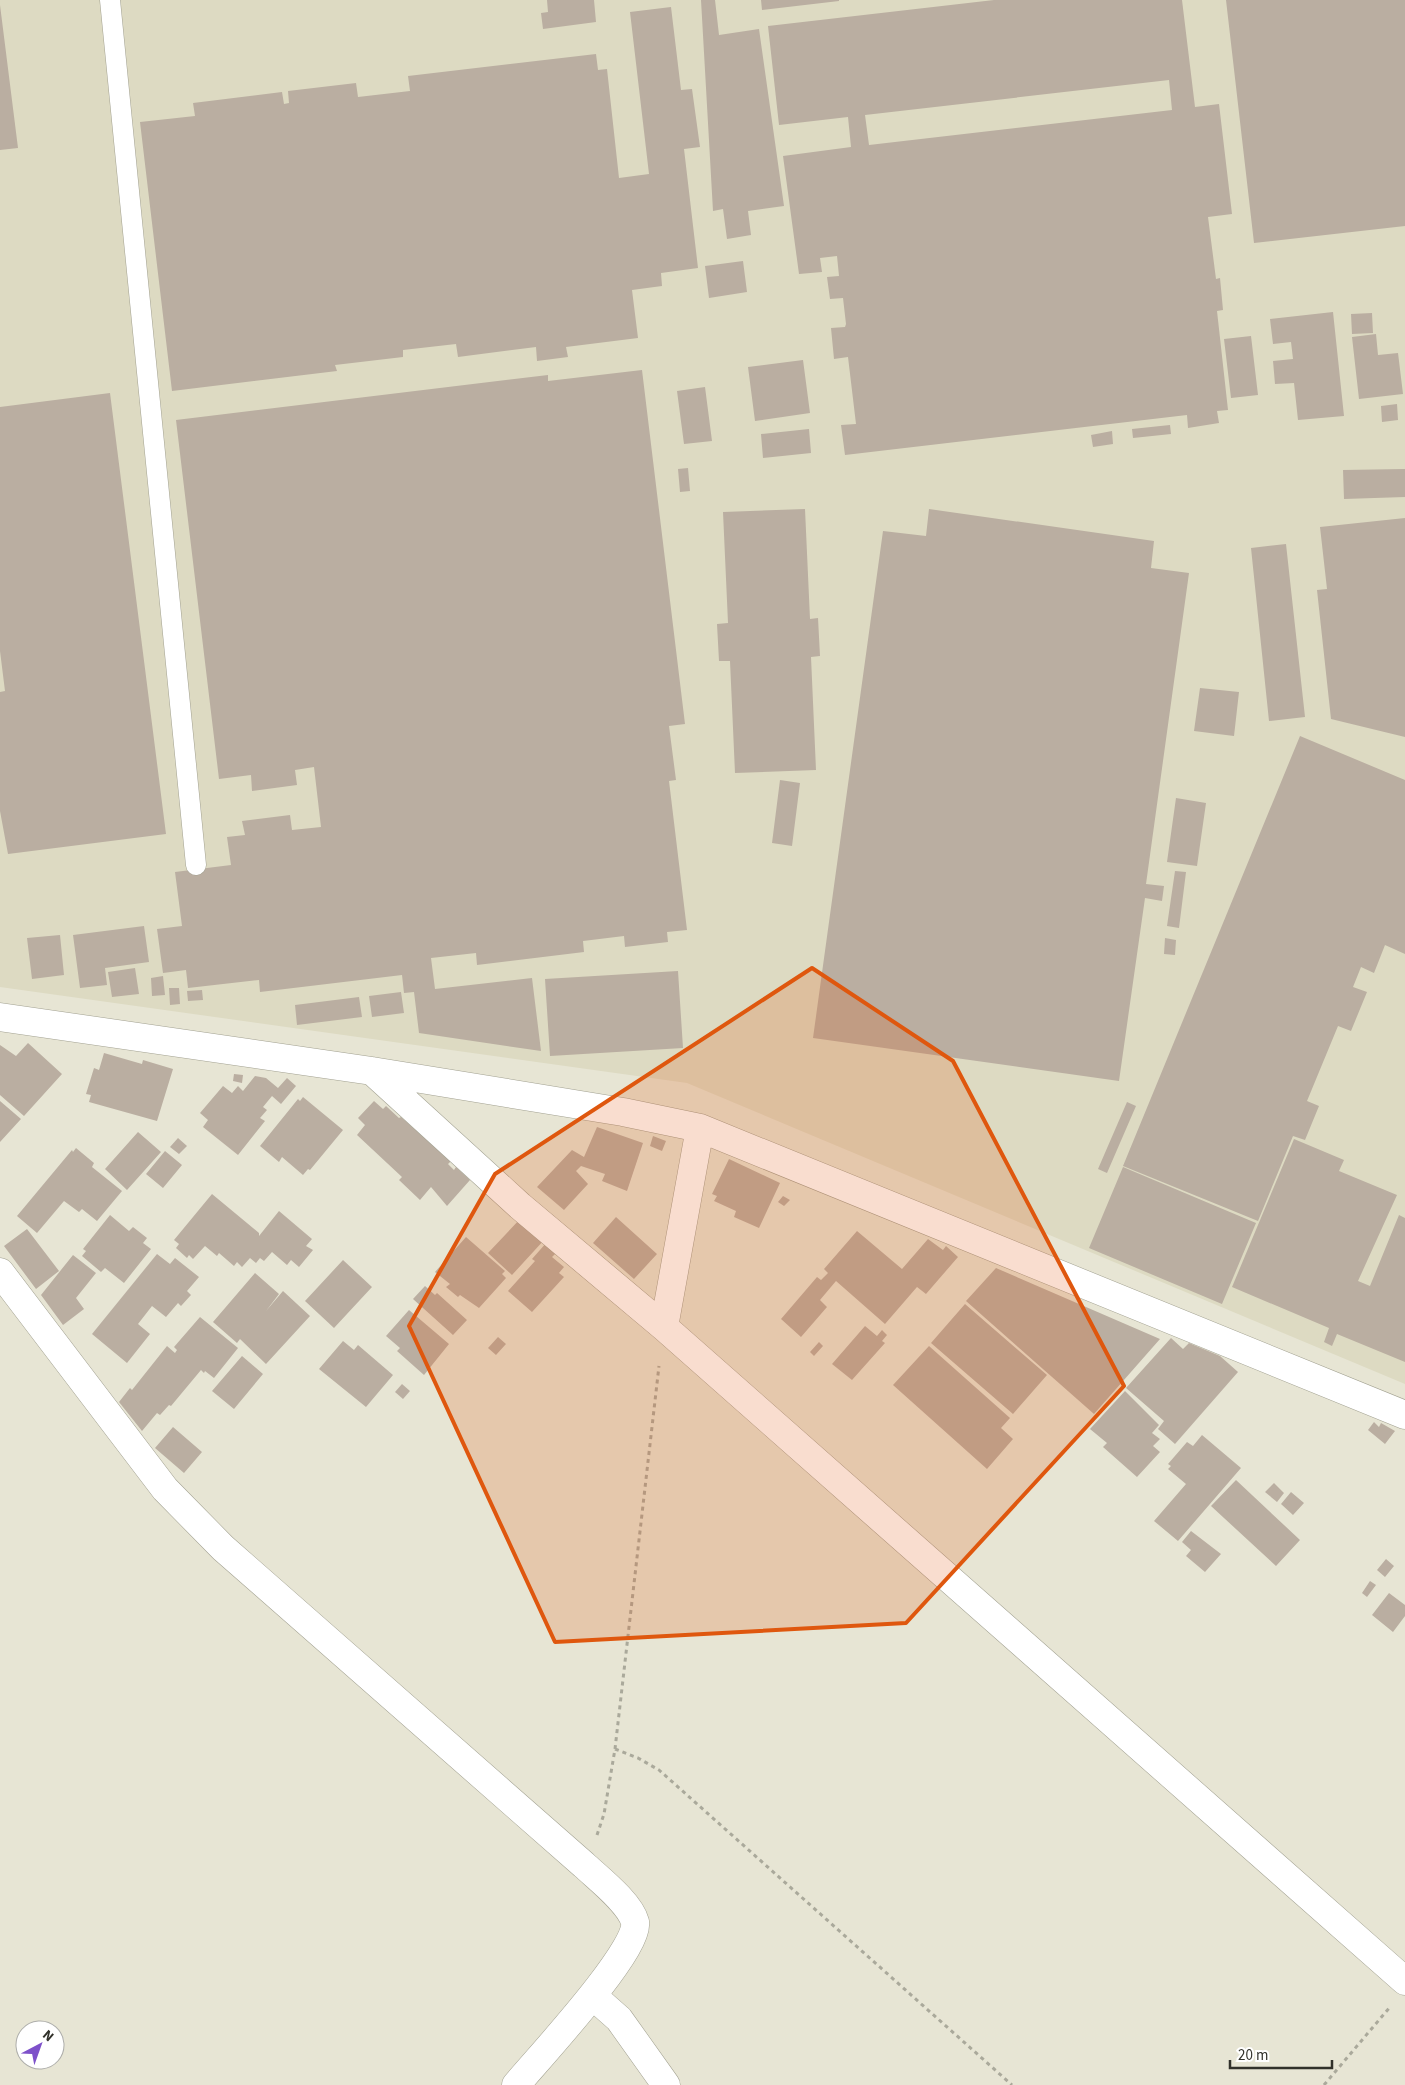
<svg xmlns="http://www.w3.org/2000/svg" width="1405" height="2085" font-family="'Source Sans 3',sans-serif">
	<rect width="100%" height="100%" fill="#e7e5d4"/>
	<path fill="#dddac2" d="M0,0H1405V1384L687,1083L0,987Z"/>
	<path fill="#baaea1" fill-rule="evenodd" d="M547,0H594L596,22L543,29L541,13L548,12Z
		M701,0H715L719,35L759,29L784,206L748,211L751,235L727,239L723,209L713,211Z
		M761,0H839V1L762,10Z
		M994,0H1182L1195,107L1219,104L1232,214L1208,217L1216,279L1220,278L1223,310L1217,311L1228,410L1217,411L1219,423L1188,428L1187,415L845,455L841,425L856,424L848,357L834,359L831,328L845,327L846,324L843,298L830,299L827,277L839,276L837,256L820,258L822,272L799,274L783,156L851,147L848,117L779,125L768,26ZM1169,80L1172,110L869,145L865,115Z
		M1226,0H1405V226L1254,243Z
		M0,5L18,148L0,150Z
		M671,7L681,90L692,89L700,147L684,149L698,268L661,273L662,286L632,290L638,338L566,347L568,357L537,361L536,347L458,357L456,344L403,350V357L335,365L337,371L172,391L140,122L195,116L193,103L282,92L284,104L289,103L288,91L356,83L358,97L410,91L408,76L596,54L598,70L607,69L619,178L649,174L630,12Z
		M743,261L747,292L709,298L705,266Z
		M1333,312L1344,416L1298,420L1294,383L1275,384L1273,361L1293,359L1291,342L1273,344L1270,319Z
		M1372,313L1373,333L1352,334L1351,314Z
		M1376,334L1378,355L1398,353L1403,394L1359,399L1352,337Z
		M1251,336L1258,395L1231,398L1224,339Z
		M803,360L810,413L755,421L748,367Z
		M642,370L685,724L669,726L676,780L669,781L687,930L667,932L668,942L625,947L624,936L583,941L584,952L477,965L476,953L431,958L435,989L532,978L541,1051L419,1033L414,992L404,993L402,975L260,992L259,980L188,988L186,970L163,973L157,929L182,926L175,872L231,865L227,837L245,835L242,821L290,815L292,830L321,827L314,767L295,770L297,785L252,791L251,775L219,779L176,420L548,375V381Z
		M705,387L712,441L684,444L677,391Z
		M110,393L166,834L8,854L0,811V692L5,691L0,651V407Z
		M1397,404L1398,420L1382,422L1381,406Z
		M1170,425L1171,434L1133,438L1132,429Z
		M809,429L811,453L763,458L761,434Z
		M1112,431L1113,444L1093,447L1091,435Z
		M688,468L690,491L680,492L678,469Z
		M1405,469V497L1344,499L1343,470Z
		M805,509L810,619L818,618L820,656L811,657L816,770L735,773L730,661H719L717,624L728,623L723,512Z
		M929,509L1154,541L1151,568L1189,573L1146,884L1164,886L1162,901L1145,898L1119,1081L813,1038L883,531L926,536Z
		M1405,518V737L1331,719L1317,590L1327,589L1320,527Z
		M1286,544L1305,717L1269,721L1251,548Z
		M1200,688L1239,692L1234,736L1194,731Z
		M1300,736L1405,780V954L1385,945L1374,973L1361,967L1353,987L1367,992L1351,1031L1338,1026L1307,1101L1319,1106L1305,1140L1293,1136L1258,1221L1123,1166Z
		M780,780L800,783L792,846L772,843Z
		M1176,798L1206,803L1197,866L1167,862Z
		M1175,871L1186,872L1179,928L1167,926Z
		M144,926L149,962L105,968L107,985L80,988L73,935Z
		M60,935L64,975L32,979L27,938Z
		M1165,938L1176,940L1175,955L1164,954Z
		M135,968L139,994L112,997L108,972Z
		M678,971L683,1048L550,1056L545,979Z
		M163,976L165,995L152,996L151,978Z
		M169,988H179L180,1004L170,1005Z
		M202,990L203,1000L188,1001L187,991Z
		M401,992L404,1013L372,1017L369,996Z
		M359,997L362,1017L297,1025L295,1005Z
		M28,1043L62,1074L24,1116L0,1095V1045L16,1056Z
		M104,1053L142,1064L143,1060L173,1069L157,1121L89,1102L91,1095L86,1094L94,1068L99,1070Z
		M234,1074L243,1075L242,1083L233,1081Z
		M255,1076L266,1078L278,1088L287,1078L296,1086L281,1104L272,1096L263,1107L267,1110L260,1118L265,1121L238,1155L203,1127L208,1120L200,1113L223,1086L232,1093L238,1086L243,1091Z
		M303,1097L343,1130L310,1170L308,1169L303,1175L282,1157L279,1162L260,1146L298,1099L300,1101Z
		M0,1101L21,1119L0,1142Z
		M374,1101L383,1109L386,1106L399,1118L401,1117L451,1161L448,1164L454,1170L456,1167L470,1180L447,1206L431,1187L420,1200L399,1180L402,1177L357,1135L365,1125L358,1118Z
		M1127,1102L1136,1106L1107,1173L1098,1169Z
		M597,1127L643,1143L627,1191L602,1181L605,1174L581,1166L576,1171L588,1184L564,1210L537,1187L572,1150L584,1157Z
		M138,1132L161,1152L127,1190L105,1169Z
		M653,1136L666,1141L662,1151L650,1146Z
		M178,1138L187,1146L179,1154L170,1147Z
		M1294,1139L1344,1160L1339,1171L1397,1195L1358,1281L1370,1286L1399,1215L1405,1218V1362L1337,1334L1332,1346L1324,1342L1329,1328L1232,1287Z
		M76,1148L94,1163L92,1167L122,1191L97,1221L82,1209L79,1212L64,1201L37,1233L17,1216L72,1150L73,1152Z
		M165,1151L182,1165L163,1188L146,1174Z
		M729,1159L780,1183L759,1228L734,1217L736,1211L714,1201L717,1196L712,1194Z
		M1123,1167L1256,1223L1222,1304L1089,1248Z
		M212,1194L259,1233V1236L279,1211L312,1239L306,1246L313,1250L299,1267L291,1260L287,1265L272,1252L264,1261L260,1258L256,1263L250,1258L242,1267L237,1262L234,1266L219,1253L217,1256L205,1246L193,1259L189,1255L187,1258L176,1248L179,1244L174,1240Z
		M783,1196L790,1200L784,1206L778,1202Z
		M110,1215L129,1231L133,1227L147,1238L143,1243L151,1249L124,1283L105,1268L101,1272L82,1256L86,1251L83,1249Z
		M616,1217L657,1254L634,1279L593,1243Z
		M521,1218L545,1239L512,1275L488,1253Z
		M27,1229L59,1271L36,1289L4,1246Z
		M857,1231L902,1269L928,1239L943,1250L946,1246L958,1257L926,1294L917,1287L885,1324L836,1281L820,1300L827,1307L801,1337L781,1319L817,1277L821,1280L828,1273L824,1269Z
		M466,1237L505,1271L502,1274L506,1278L479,1308L460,1295L458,1297L446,1287L450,1284L435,1272Z
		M547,1242L557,1252L552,1257L564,1267L559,1273L564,1277L532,1312L508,1291L535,1261L532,1259Z
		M157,1254L170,1264L175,1258L199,1277L187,1291L191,1295L181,1306L178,1303L166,1317L152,1306L138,1324L150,1334L127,1363L92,1334Z
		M73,1255L96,1273L76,1298L84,1309L63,1325L41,1295Z
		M343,1260L372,1287L334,1328L305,1301Z
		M996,1268L1160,1339L1094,1414L966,1301Z
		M255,1273L279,1294L266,1311L283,1291L310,1316L266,1364L240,1339L237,1343L213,1322Z
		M425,1286L435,1295L437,1293L467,1320L453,1335L413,1299Z
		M965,1304L1047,1375L1013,1414L931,1343Z
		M409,1310L449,1344L424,1375L397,1351L400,1348L386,1336Z
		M200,1317L238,1348L214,1378L205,1371L204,1373L201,1370L171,1406L169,1405L160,1415L157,1413L142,1431L119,1402L130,1388L132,1390L167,1346L175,1353L177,1350L174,1347Z
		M865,1326L877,1336L882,1330L887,1335L882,1341L885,1343L852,1380L832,1364Z
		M498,1337L506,1344L496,1355L488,1348Z
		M1171,1338L1183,1349L1189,1343L1220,1356L1238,1372L1175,1444L1158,1429L1164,1421L1126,1388Z
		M343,1341L354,1350L358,1345L393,1375L366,1407L319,1369Z
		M819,1342L823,1346L814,1356L810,1352Z
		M929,1346L1010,1418L1001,1428L1013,1439L987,1469L893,1385Z
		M242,1356L263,1374L234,1409L212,1391Z
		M402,1384L410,1391L403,1399L395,1392Z
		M1125,1391L1159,1425L1152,1433L1160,1439L1153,1446L1160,1452L1137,1477L1103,1447L1107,1443L1090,1429Z
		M1374,1422L1379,1427L1381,1423L1395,1431L1385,1444L1368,1430Z
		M173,1427L202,1452L184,1473L155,1448Z
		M1202,1435L1241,1468L1178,1541L1154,1521L1186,1484L1168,1469L1171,1466L1168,1464L1187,1442L1193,1446Z
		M1236,1480L1300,1540L1276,1566L1211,1506Z
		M1274,1483L1284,1493L1277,1502L1265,1492Z
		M1291,1492L1304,1503L1293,1515L1281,1504Z
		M1191,1531L1221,1554L1205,1572L1186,1556L1191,1550L1182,1542Z
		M1386,1559L1394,1566L1385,1577L1377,1570Z
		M1370,1581L1376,1585L1367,1597L1362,1593Z
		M1389,1593L1405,1605V1616L1393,1632L1372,1615Z"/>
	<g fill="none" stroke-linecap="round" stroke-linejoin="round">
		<defs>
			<path id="service" d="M110,0L196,865"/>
			<path id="minor" d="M0,1017L372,1071L623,1112L700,1128L1405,1415
				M372,1071L520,1206L664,1327L1405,1981
				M0,1272L165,1489L223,1548L584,1865C599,1879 630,1903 635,1922C641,1948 536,2061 516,2085
				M664,1327L700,1128
				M593,1996L619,2019L666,2085"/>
		</defs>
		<use href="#service" stroke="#a2a191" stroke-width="21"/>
		<use href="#minor" stroke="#a2a191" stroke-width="29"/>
		<path stroke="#aaa99b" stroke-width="3" stroke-dasharray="4 4" stroke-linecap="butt" d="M615,1749L638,1758L659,1770L1012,2085
			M597,1835L604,1814L615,1749L659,1366
			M1324,2085L1390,2007"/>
		<use href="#service" stroke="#fff" stroke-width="20"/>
		<use href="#minor" stroke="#fff" stroke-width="28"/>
	</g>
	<path fill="#df570e" fill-opacity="0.2" stroke="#df570e" stroke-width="4" stroke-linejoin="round" d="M812,968L953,1061L1124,1386L906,1623L555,1642L409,1326L495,1174Z"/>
	<g transform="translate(40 2045) rotate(41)"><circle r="24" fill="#ffffff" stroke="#adadaa"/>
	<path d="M0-4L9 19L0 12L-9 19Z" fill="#7e51ca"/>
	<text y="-8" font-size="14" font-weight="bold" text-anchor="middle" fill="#31312a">N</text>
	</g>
	<path d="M1230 2060v8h102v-8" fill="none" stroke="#31312a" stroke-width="2.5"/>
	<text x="1238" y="2060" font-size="15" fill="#31312a" stroke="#ffffff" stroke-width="4" paint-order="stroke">20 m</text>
</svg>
